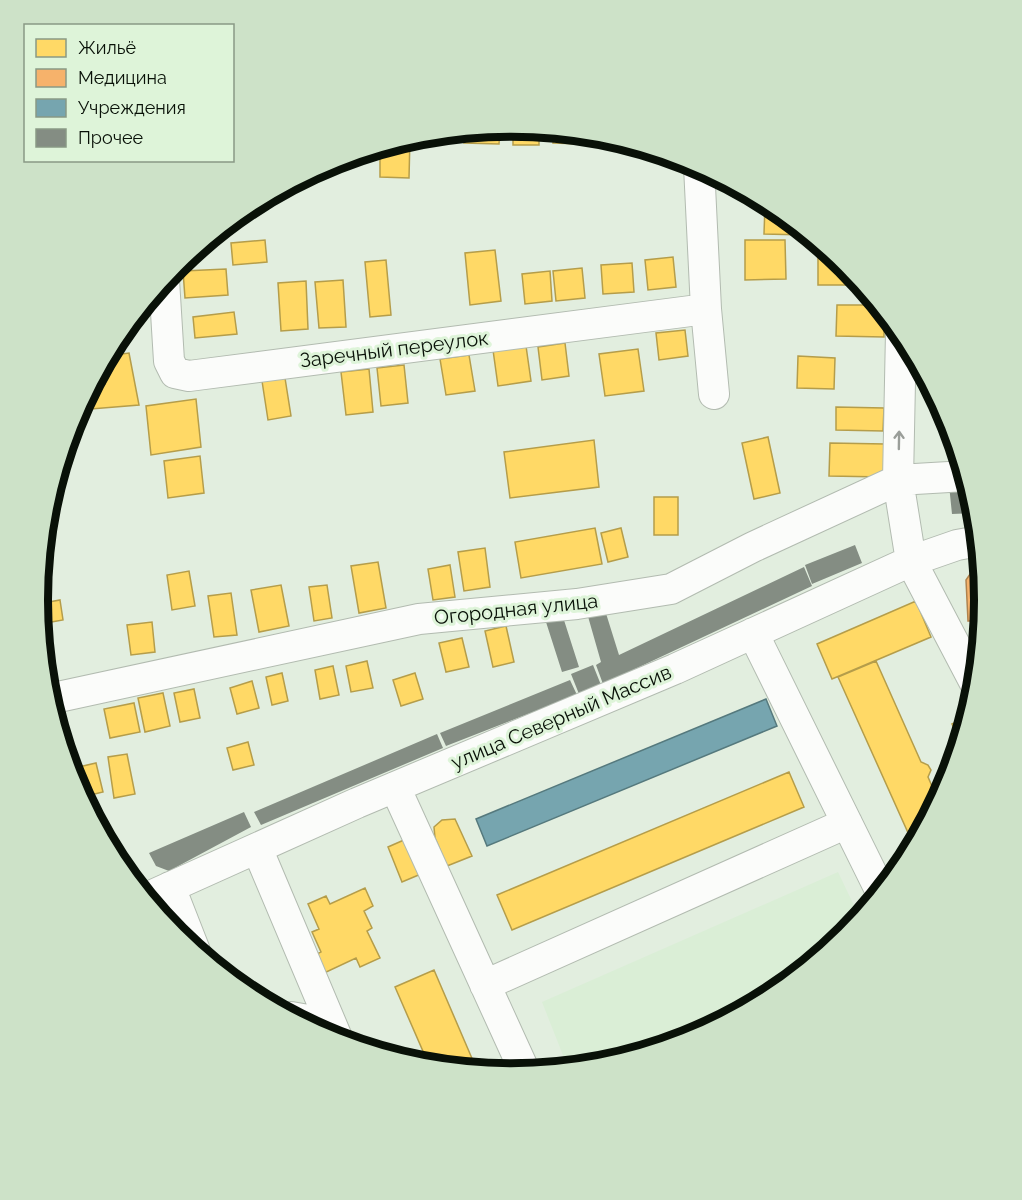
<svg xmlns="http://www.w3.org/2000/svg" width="1022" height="1200" font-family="Raleway,sans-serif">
	<rect width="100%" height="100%" fill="#e2eedf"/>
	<path fill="#daeed6" d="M838,872L860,918L846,935L774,994L692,1038L603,1064L568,1068L542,1002Z"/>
	<path fill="#ffd966" stroke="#b59d4a" stroke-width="1.5" d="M513,127L539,129V145H513Z
		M500,128L499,144L464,143V131Z
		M554,131L582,134V144L553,143Z
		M442,133V139L418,138L419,136Z
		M410,138L409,178L380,177V147Z
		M372,150V161H342V159Z
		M765,205L774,206L805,232V235L764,234Z
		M220,229L221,241L205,242Z
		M265,240L267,262L233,265L231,243Z
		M745,240H785L786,279L745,280Z
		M818,243L846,265L862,285H818Z
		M495,250L501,301L470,305L465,253Z
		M673,257L676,287L648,290L645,260Z
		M386,260L391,315L370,317L365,262Z
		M632,263L634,292L603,294L601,265Z
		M582,268L585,298L556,301L553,271Z
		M226,269L228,295L185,298L183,271Z
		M550,271L552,301L525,304L522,274Z
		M343,280L346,327L319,328L315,282Z
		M306,281L308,329L281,331L278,283Z
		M837,305H879L884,312V337L836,336Z
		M234,312L237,334L195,338L193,317Z
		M685,330L688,356L659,360L656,333Z
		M565,343L569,376L542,380L538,347Z
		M526,346L531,381L498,386L493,350Z
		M638,349L644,391L605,396L599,354Z
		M129,353L139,405L91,409L89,390L93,383L105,384L101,367L107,356Z
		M469,355L475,391L446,395L440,359Z
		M798,356L835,358L834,389L797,388Z
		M404,365L408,403L381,406L377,368Z
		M369,369L373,412L346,415L341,372Z
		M285,378L291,416L268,420L262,381Z
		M196,399L201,447L151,455L146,406Z
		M836,407L884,408L883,431L836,430Z
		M942,407L949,419L953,435H942Z
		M768,437L780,493L754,499L742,443Z
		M594,440L599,487L510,498L504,452Z
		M830,443L885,444L884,477L829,476Z
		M200,456L204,493L168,498L164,461Z
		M654,497H678V535H654Z
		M595,528L602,564L521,578L515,542Z
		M621,528L628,557L608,562L601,533Z
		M485,548L490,587L464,591L458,552Z
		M378,562L386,608L359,613L351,566Z
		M450,565L455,597L433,600L428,569Z
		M189,571L195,606L172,610L167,575Z
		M281,585L289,626L259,632L251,590Z
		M327,585L332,618L314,621L309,587Z
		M231,593L237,635L214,637L208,596Z
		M60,600L63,620L40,624L38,604Z
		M916,601L931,637L832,679L817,644Z
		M152,622L155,652L131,655L127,625Z
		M506,626L514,662L493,667L485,631Z
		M462,638L469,667L446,672L439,643Z
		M46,650L51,671L45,673L42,651Z
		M367,661L373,688L351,692L346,666Z
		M876,661L921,762L928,765L931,770L928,777L938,800L914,846L838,677Z
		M333,666L339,695L320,699L315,670Z
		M282,673L288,701L272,705L266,677Z
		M415,673L423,699L401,706L393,680Z
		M252,681L259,708L237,714L230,688Z
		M194,689L200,718L180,722L174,693Z
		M163,693L170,726L145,732L138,698Z
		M134,703L140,732L110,738L104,709Z
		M968,717L960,743L952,724Z
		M248,742L254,765L233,770L227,748Z
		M127,754L135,794L114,798L108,757Z
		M96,763L103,792L82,797L70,769Z
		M789,772L804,807L512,930L497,895Z
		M455,819L472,856L447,866L435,838L434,827L442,820Z
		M413,836L428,871L402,882L388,847Z
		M365,888L373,906L364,911L372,928L367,931L380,958L360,967L356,958L322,974L313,956L321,952L312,932L319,929L308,904L326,896L330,904Z
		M434,970L477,1070L429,1065L395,987Z"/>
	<path fill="#f6b26b" stroke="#af824d" stroke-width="1.5" d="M981,566L984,600L982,628L980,621H968L966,580L975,567Z"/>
	<path fill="#76a5af" stroke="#55797d" stroke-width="1.5" d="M766,699L777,726L487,846L476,819Z"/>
	<path fill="#848d83" d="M968,484L976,513L952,514L949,485Z
		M855,545L862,563L812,584L805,565Z
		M804,567L812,586L603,684L596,665L601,662L587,613L604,607L619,655Z
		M563,617L579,667L562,672L546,622Z
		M593,665L601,685L579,694L571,674Z
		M570,680L577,695L446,746L440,733Z
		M437,734L443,748L261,825L254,812Z
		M244,812L251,827L169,871L156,866L149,853Z"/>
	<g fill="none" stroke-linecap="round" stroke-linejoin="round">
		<defs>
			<path id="minor" d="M699,166L706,309L714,394
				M164,280L169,361L175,373L189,376L706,309
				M901,332L898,480L911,561L976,685
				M753,633L881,892
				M49,699L419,619L577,604L671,589L753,547L898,480L966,476
				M395,787L525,1072
				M257,848L338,1040
				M170,887L195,951
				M146,898L357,803L675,669L911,561L957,545L979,541
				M485,985L847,823
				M291,1017L331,1024"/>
		</defs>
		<use href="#minor" stroke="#b2bbb0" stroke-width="32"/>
		<use href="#minor" stroke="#fbfcfa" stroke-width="30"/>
	</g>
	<defs><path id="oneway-shaft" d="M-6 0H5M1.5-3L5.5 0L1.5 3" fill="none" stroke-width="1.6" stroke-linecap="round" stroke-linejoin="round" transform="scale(1.5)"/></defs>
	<use stroke="#9a9e99" href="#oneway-shaft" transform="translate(899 440) rotate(-89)"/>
	<g text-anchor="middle" stroke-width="6" stroke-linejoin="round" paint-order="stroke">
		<g font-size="20" fill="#091108" stroke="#def4d9">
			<text transform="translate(394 349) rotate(-7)" y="7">Заречный переулок</text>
			<text transform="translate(516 609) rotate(-6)" y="7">Огородная улица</text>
			<text transform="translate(561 717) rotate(-23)" y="7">улица Северный Массив</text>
		</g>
	</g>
	<path d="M0 0H1022V1200H0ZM48 600a463 463 0 1 1 926 0a463 463 0 1 1-926 0Z" fill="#cde2c8" fill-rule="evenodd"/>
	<path fill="none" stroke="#091108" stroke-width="8" d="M48 600a463 463 0 1 1 926 0a463 463 0 1 1-926 0Z"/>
	<rect x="24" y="24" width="210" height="138" fill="#def4d9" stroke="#899985" stroke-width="1.5"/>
	<rect x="36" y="39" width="30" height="18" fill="#ffd966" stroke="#899985" stroke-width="1.5"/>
	<text x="78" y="54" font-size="18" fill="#091108">Жильё</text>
	<rect x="36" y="69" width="30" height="18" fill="#f6b26b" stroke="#899985" stroke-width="1.5"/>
	<text x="78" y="84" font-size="18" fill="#091108">Медицина</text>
	<rect x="36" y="99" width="30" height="18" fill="#76a5af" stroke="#899985" stroke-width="1.5"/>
	<text x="78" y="114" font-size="18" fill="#091108">Учреждения</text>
	<rect x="36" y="129" width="30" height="18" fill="#848d83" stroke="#899985" stroke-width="1.5"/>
	<text x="78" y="144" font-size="18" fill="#091108">Прочее</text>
</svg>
